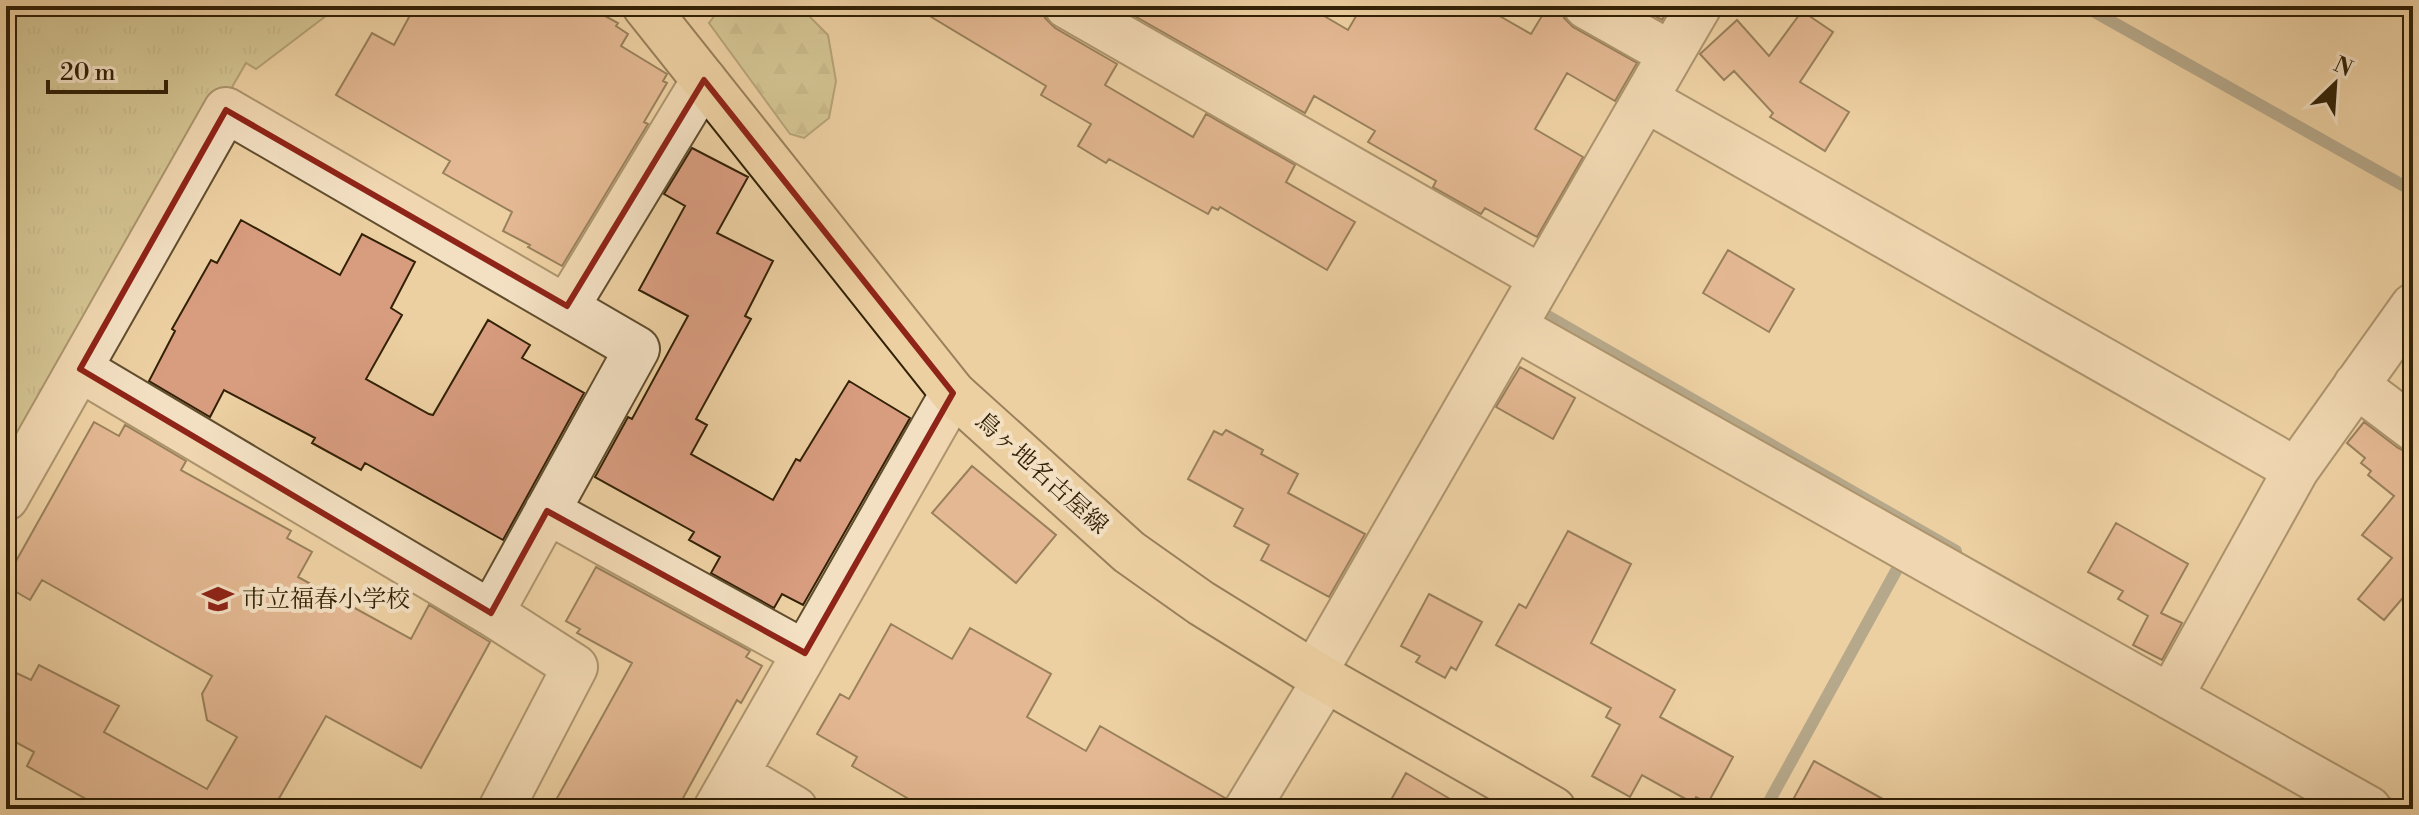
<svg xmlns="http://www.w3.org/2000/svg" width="2419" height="815" font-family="'Libre Bodoni','Noto Serif JP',serif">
	<defs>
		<pattern id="forest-firs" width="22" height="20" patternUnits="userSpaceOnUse" patternTransform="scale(2)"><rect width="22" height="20" fill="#b9bb84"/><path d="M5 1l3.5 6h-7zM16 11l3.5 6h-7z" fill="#a0a070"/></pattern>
		<pattern id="park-tufts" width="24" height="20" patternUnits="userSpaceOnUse" patternTransform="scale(2)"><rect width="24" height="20" fill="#b9bb84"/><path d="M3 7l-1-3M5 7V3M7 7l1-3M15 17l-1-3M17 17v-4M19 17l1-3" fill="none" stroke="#a0a070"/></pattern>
	</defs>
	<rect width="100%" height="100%" fill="#edd0a2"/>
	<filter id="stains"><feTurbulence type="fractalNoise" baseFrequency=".0025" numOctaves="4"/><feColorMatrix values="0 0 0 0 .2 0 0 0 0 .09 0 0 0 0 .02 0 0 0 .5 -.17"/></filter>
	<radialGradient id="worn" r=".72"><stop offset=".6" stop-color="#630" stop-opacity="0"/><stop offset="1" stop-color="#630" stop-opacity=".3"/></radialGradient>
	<path fill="url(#forest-firs)" stroke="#766e45" stroke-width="2" d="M722,6H794L807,14L828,35L836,81L829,118L804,138L790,134L709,23Z"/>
	<path fill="url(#park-tufts)" stroke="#766e45" stroke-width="2" d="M6,6H339L256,69L246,63L6,478Z"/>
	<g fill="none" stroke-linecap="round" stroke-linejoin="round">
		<path stroke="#73796d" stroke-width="12" d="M2084,6L2413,191
			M1539,311L1956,551
			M2376,796L2399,809
			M1765,809L1896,571"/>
	</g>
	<path fill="#d89c7f" stroke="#322106" stroke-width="2" d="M415,6H587L618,23L616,26L628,34L621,46L667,74L663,81L667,83L644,122L648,124L562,266L528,247L530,245L503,231L512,212L443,173L450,161L336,95L372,33L394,45Z
		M913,6H1042L1045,18L1055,28L1117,64L1105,85L1193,137L1206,114L1295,165L1286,182L1355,222L1327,270L1220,207L1218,210L1212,207L1208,214L1109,159L1106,163L1078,146L1091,124L1041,95L1046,86Z
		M1117,6H1307L1348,30L1362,6H1482L1531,34L1548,6H1561L1564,18L1573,27L1637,63L1615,101L1567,73L1535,129L1583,157L1537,237L1485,208L1481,214L1433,187L1436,181L1368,142L1375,131L1314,96L1305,113Z
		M1637,6H1670L1662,20Z
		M1802,11L1833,32L1800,82L1849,112L1825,151L1770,117L1773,113L1734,71L1724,80L1700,54L1737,20L1769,56Z
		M692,148L748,177L717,233L773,261L745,316L751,319L696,419L707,425L691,454L773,500L796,459L800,461L849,381L910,418L803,605L782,594L774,608L711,573L720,557L689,540L694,532L595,477L628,417L632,419L688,316L639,290L685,206L664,194Z
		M241,220L340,275L362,234L415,262L391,308L402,315L366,379L429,414L433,415L488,320L530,345L522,358L584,393L503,540L365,463L361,470L312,443L315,438L224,390L210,417L149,381L175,331L172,329L211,260L217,263Z
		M1728,250L1794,289L1769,332L1703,293Z
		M1520,367L1575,398L1553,439L1496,407Z
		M94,422L119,436L125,425L186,461L181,470L291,531L287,538L312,552L298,577L411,639L429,605L490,642L421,768L326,716L273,809H104L27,766L34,752L6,737V668L31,680L39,665L119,706L104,732L207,789L237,737L207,720L202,694L212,676L42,580L30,600L6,586V579Z
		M2364,422L2398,448L2413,455V586L2384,620L2358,599L2392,558L2362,535L2394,496L2368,475L2371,471L2361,463L2365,458L2347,443Z
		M1226,430L1263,450L1261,454L1298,474L1288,493L1365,534L1329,597L1261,560L1269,545L1234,526L1243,509L1188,479L1214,431L1222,435Z
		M972,466L1056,535L1016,583L932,513Z
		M2116,523L2188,564L2161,613L2182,623L2162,660L2133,645L2148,616L2118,599L2123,591L2088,572Z
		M1568,531L1631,564L1591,643L1675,690L1660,717L1733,757L1708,803L1696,797L1693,803L1642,775L1630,797L1592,776L1620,725L1606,717L1611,708L1496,645L1519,604L1526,608Z
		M596,567L750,651L746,657L762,666L741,703L737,700L677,809H551L632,663L577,633L580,629L566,621Z
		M1429,594L1482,622L1456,670L1451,667L1445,678L1416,662L1420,656L1401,646Z
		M891,624L952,659L970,628L1051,674L1027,717L1086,751L1100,726L1225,798L1222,809H926L852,766L857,757L817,734L840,694L849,699Z
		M1814,761L1901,809H1788Z
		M1406,773L1467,809H1386Z"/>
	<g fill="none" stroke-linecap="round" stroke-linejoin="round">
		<defs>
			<path id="minor" d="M1067,6L1542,278
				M1671,54L1699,6
				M1645,99L2296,470
				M567,306L704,80
				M1514,327L2369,809
				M80,369L491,613L575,667L501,809
				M2356,385L2413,428
				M6,498L226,110L637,349L491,613
				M547,511L805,653
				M1314,673L1671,54L1586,6
				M2170,697L2296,470L2413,306
				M736,774L795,809
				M716,809L953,393
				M1247,809L1325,680"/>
			<path id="major" d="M645,6L953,393L1129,552L1201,603L1314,673L1553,809"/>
		</defs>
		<use href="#minor" stroke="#614d2d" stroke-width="48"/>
		<use href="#major" stroke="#322106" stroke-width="48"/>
		<use href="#minor" stroke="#f3e0c3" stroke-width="44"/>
		<use href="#major" stroke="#edd0a2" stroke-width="44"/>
	</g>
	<path d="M0 0H2419V815H0ZM704,80L953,393L805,653L547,511L491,613L80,369L226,110L567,306Z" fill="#edd0a2" fill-opacity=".55" fill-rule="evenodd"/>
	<path fill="none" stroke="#8f2418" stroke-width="6" stroke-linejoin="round" d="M704,80L953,393L805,653L547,511L491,613L80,369L226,110L567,306Z"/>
	<defs>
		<symbol id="school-bare" viewBox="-9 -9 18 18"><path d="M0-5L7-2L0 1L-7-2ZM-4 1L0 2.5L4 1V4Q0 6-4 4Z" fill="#8f2418" stroke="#f3e0c3" stroke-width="2.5" paint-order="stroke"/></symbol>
	</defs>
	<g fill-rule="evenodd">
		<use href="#school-bare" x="196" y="577" width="44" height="44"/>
	</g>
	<g text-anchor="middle" stroke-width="8" stroke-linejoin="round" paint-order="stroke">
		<g font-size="24" fill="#322106" stroke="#f3e0c3">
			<text transform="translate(1042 473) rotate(42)" y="8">鳥ヶ地名古屋線</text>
		</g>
		<g font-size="24" fill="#322106" stroke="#f3e0c3" text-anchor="start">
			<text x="242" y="607">市立福春小学校</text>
		</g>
	</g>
	<rect width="2419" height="815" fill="none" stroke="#edd0a2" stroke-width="32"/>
	<rect x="8" y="8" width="2403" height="799" fill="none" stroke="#322106" stroke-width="4"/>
	<rect x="16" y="16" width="2387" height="783" fill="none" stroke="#322106" stroke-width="2"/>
	<g transform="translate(2335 84) rotate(25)" stroke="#f3e0c3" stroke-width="6" paint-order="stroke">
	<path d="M0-6L14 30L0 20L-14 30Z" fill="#322106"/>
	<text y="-12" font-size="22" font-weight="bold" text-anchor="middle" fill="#322106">N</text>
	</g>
	<path d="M48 80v12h118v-12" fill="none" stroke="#322106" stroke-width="4"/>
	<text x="60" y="80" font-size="24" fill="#322106" stroke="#f3e0c3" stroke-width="6" paint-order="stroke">20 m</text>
	<rect width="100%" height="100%" filter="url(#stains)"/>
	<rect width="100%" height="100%" fill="url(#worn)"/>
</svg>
